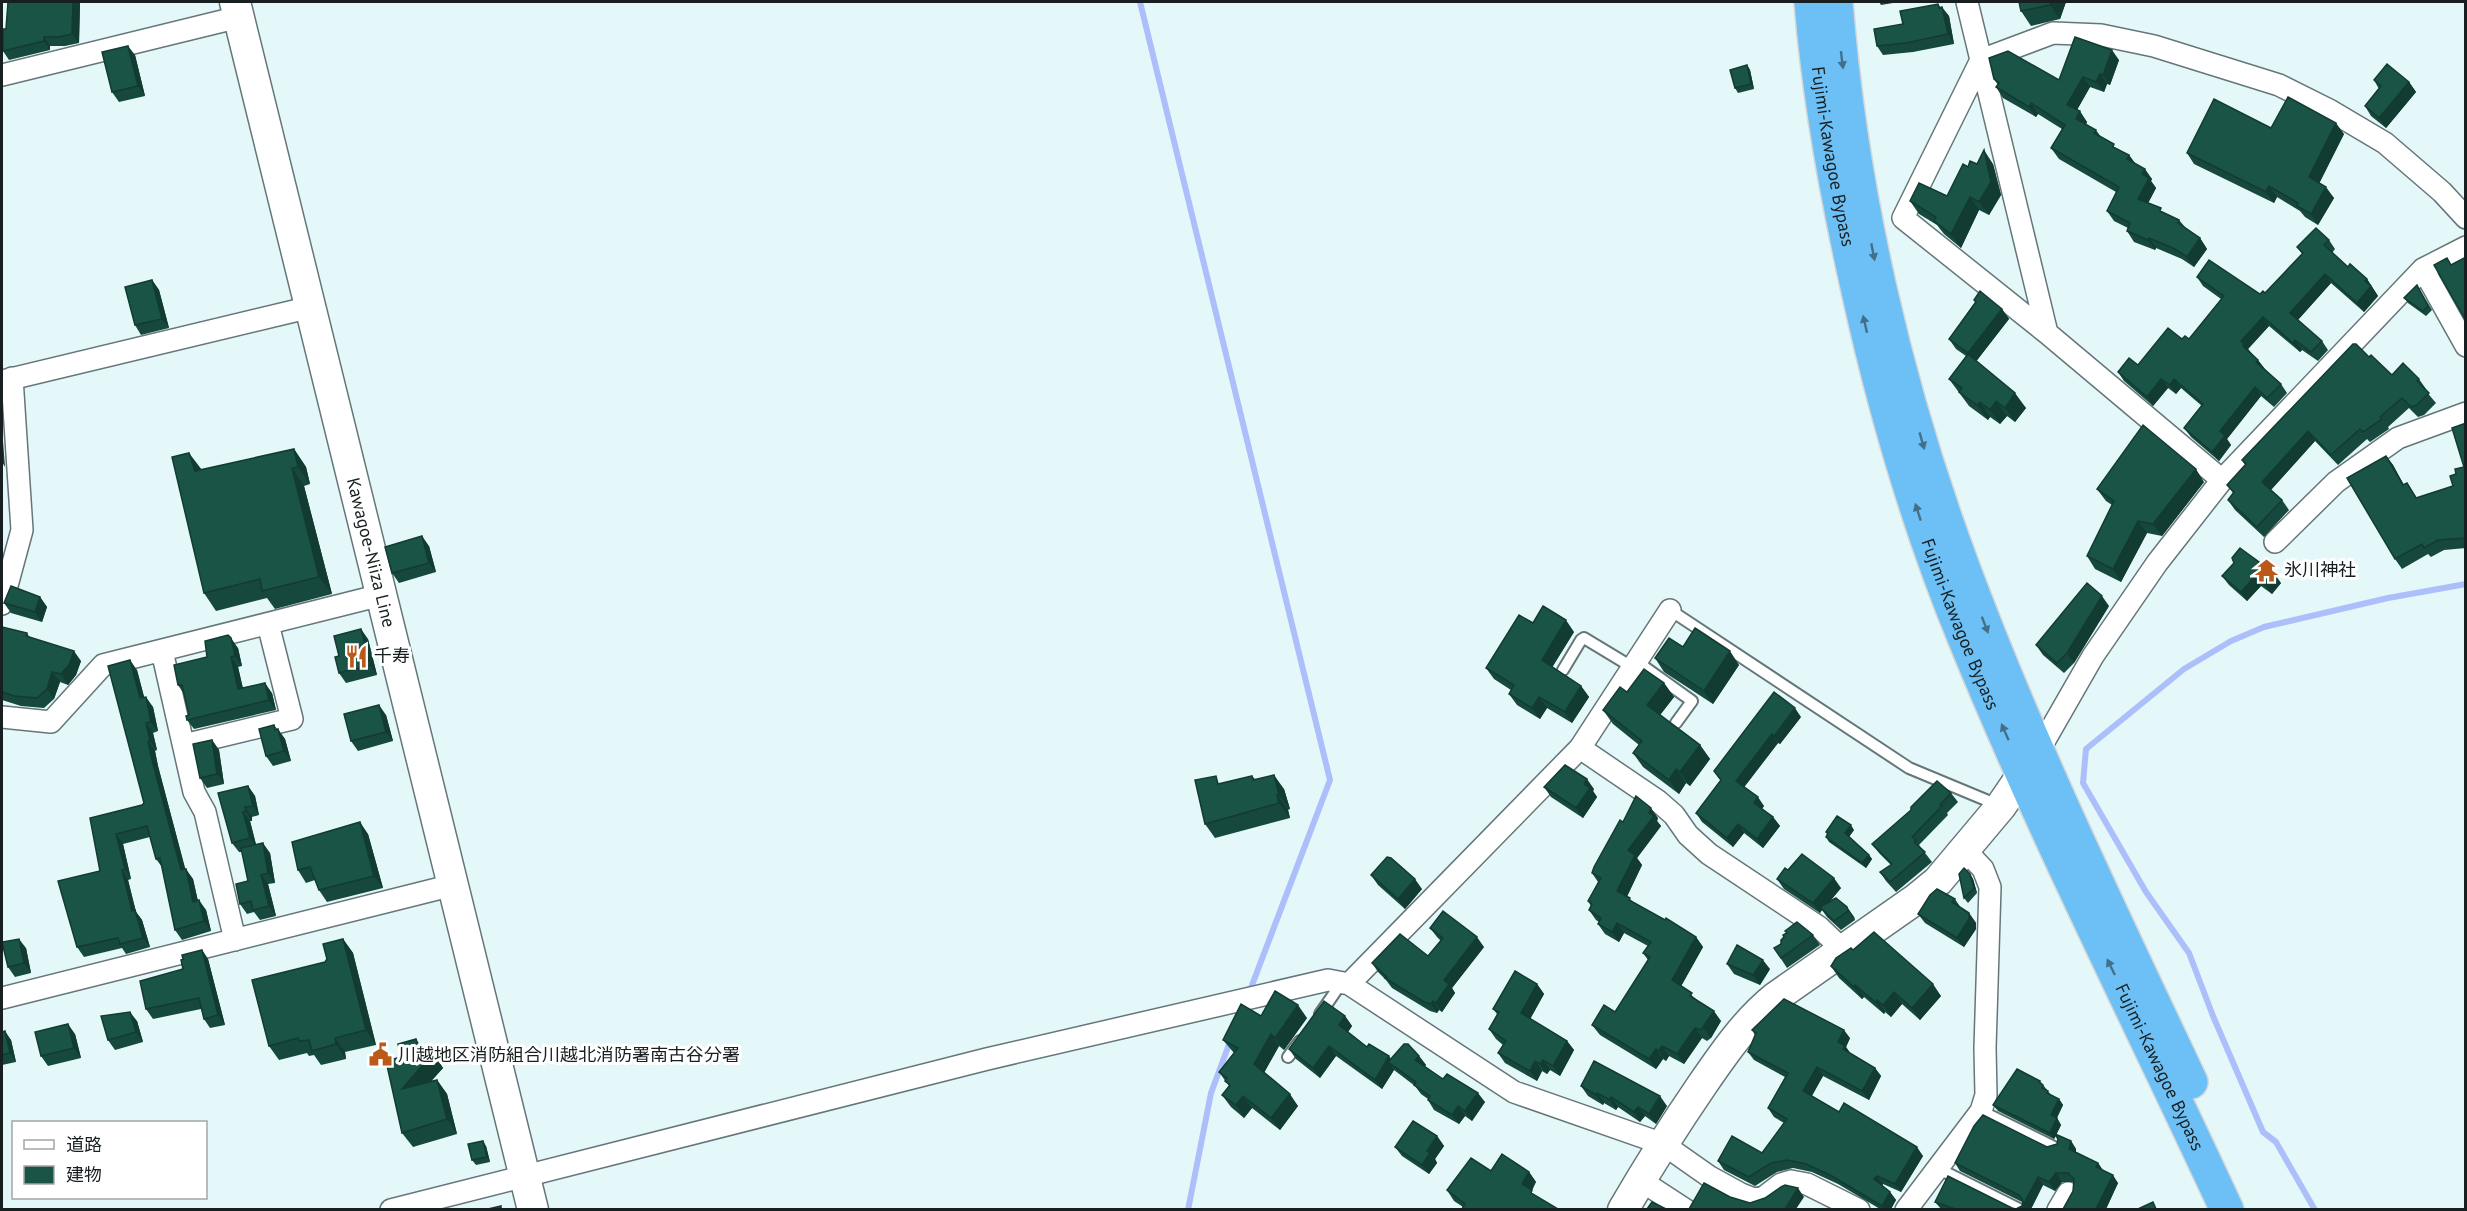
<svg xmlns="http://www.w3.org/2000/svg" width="2467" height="1211" font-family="'PT Sans','Noto Sans JP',sans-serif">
	<rect width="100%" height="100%" fill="#e4f8fa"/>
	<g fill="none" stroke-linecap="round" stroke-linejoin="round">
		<path stroke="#acbffa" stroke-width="6" d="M1140,2L1330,780L1249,993
			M1188,1210L1211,1093L1231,1039
			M2315,1210L2276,1142L2263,1132L2213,1016L2189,953L2146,892L2083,783L2086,749L2184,669L2231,641L2264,627L2388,598L2466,584"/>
		<defs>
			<path id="lane" d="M1670,610L1909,768L1998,805
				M1636,661L1692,701L1676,723
				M1563,670L1581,640L1584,638L1632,667
				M1320,1014L1342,982
				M1288,1057L1300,1041
				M1981,1111L2056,1148
				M1939,1169L2021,1210"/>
			<path id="street" d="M1967,2L2047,333L2222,480
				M2,75L239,17
				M2423,269L2466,346
				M2047,333L1903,218L1981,60L2053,33L2101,35L2154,46L2279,85L2331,111L2385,143L2442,192L2466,218
				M2,381L311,307
				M2275,542L2336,482L2398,438L2466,413
				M2,604L22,530L12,378
				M162,651L194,792L205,812L235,940
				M2,717L51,722L103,665L381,595
				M184,745L292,719L268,624
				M1580,748L1658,801L1674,815L1688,835L1709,854L1819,927L1843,950
				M2038,752L2093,656L2157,563L2222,480L2423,269L2466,247
				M1349,984L1580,748L1670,610
				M2,998L453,885
				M1640,1180L1686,1210
				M391,1210L987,1059L1328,980L1349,984L1514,1092L1663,1144L1710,1177L1741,1194L1754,1199L1764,1197L1781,1184L1791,1181L1807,1184L1859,1210
				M1906,1210L1981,1111L1986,1095L1985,1048L1990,887L1983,869L1966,851
				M2058,1210L2068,1193"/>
			<g id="secondary">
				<path id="s1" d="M235,2L533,1210"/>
				<path d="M1623,1210C1648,1167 1674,1126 1702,1085C1724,1053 1746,1021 1776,997L1916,899L1938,881L2001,806L2035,756"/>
			</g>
			<g id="highway">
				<path id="s2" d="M1811,2C1819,100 1837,198 1859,295C1885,412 1919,529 1965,640C2044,834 2139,1020 2227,1210"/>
				<path d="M1836,2C1851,192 1896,388 1963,567C2028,742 2111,912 2191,1082"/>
			</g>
		</defs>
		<use href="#lane" stroke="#657679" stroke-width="14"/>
		<use href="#street" stroke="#657679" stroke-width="24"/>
		<use href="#secondary" stroke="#657679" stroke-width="33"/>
		<use href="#highway" stroke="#d5d7d7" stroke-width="36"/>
		<use href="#lane" stroke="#fff" stroke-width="10"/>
		<use href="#street" stroke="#fff" stroke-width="21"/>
		<use href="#secondary" stroke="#fff" stroke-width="30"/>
		<use href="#highway" stroke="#6dc0f5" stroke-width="33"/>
	</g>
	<path fill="#16483d" d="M80,2L79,43L65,46H50V50L9,60L3,51L6,29Z
		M1879,2H1899L1881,5Z
		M2019,2H2066L2060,19L2031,26L2021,11Z
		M1940,7L1949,16L1954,44L1913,52L1883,55L1877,46L1903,24Z
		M135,55L145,96L119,102L112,92Z
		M2119,60L2110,85L2107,84L2104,92L2090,87L2077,110L2087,122L2086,124L2096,130L2101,137L2117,149L2129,155L2135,163L2152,179L2151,181L2156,188L2148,203L2165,214L2179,220L2185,227L2200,238L2207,249L2194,267L2182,259L2156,248L2155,250L2134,242L2127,231L2128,228L2114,221L2107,211L2116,192L2059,159L2051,148L2062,129L2038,114L2036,117L2003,98L1996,87L1998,85L1994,79L2059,80Z
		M1747,65L1750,70L1754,89L1738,93L1735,88Z
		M2374,80L2409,82L2416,92L2386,128L2371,116L2365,106L2379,89Z
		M2271,128L2344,134L2319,183L2334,198L2318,225L2305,217L2300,211L2277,197L2274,203L2194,164L2187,153Z
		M1977,164H1993L2001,195L1989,215L1979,210L1961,248L1944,234L1937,225L1919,214L1910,201L1947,196L1968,167Z
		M2329,240L2335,249L2332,253L2348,267L2367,279L2378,296L2364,312L2331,283L2298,320L2322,341L2328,350L2318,361L2302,350L2300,352L2269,326L2248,349L2265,369L2281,384L2287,393L2274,407L2261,396L2227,439L2231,445L2219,461L2191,437L2184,428L2202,406L2181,388L2176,394L2168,388L2153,406L2124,381L2118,372L2138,365L2182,339H2189L2221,299L2203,286L2197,277L2260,294L2265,293L2302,254L2297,247Z
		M152,280L159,290L169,328L141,335L135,325Z
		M2417,285L2432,310L2426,316L2408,303L2404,298Z
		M1974,300L2002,309L2009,319L1976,361L2026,408L2015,422L2007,416L2000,424L1990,417L1988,420L1969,406L1949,379L1966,356L1956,349L1949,339L1975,302Z
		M2369,357L2392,375L2419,379L2426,389L2425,390L2436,403L2424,415L2418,417L2409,408L2388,427L2389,429L2370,442L2367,439L2338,465L2315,441L2271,490L2282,500L2289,510L2264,537L2235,510L2228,500L2233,493L2227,485L2245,465L2242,460Z
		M2466,423V548L2444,550L2431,557L2428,554L2402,569L2395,559L2386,456L2393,465L2404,485L2407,483L2417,498L2453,486L2456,474L2464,467Z
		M294,449L306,467L310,484L304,486L332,594L275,609L267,598L216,611L204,593L201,470Z
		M2204,482L2162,536L2147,533L2121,582L2095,569L2087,556L2112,505L2106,501L2097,489Z
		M429,546L436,572L399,583L392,573Z
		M2234,563L2281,583L2272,594L2261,586L2247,601L2229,585L2222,576Z
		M40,597L47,607L42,622L11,613L4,603Z
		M2109,606L2074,663L2064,673L2043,655L2036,645Z
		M1533,623L1574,632L1552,667L1581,686L1589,697L1572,723L1547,708L1540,719L1517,705L1509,694L1511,690L1494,679L1486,668Z
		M2,627L27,633L30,638L81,661L76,675L68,685L60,682L54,699L44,708L21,706L2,700Z
		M368,639L377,675L346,683L339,673Z
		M1683,647L1739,665L1713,704L1664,672L1655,658Z
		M238,648L242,666L238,667L243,688L272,693L276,710L194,729L187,720L189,715L184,694L178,685L207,657Z
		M137,670L144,697L153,707L158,731L153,733L157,750L155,751L158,766L185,869L193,879L198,901L206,910L211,931L182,940L175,930L162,867L156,859L150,837L123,844L131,879L128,880L136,912L142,920L150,947L126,954L122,948L84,957L77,947L100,871L90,818L142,805L144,803Z
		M1664,683L1674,697L1660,715L1700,745L1710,759L1690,786L1686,783L1679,794L1643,767L1633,753L1639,745L1613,724L1603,710L1627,692Z
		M386,715L393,741L358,751L351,741Z
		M1801,717L1780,744L1778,743L1744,787L1764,806L1762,809L1773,817L1780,826L1763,848L1744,833L1733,847L1702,822L1696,813L1721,781L1714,771Z
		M278,729L285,739L291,761L273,766L266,756Z
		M212,740L219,750L224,784L207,788L200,778Z
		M1252,776L1255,779L1284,789L1290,809L1288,810L1290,818L1215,838L1205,824L1222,784Z
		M248,786L255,796L259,815L252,817V821H250L256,845L270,853L275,883L268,884L276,916L260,920L254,912L247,914L240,904L248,881L242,852H239L232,843Z
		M1544,787L1594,789L1593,791L1597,797L1583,818L1551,797Z
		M1951,793L1958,802L1947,813L1948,815L1919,845L1932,862L1896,892L1886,881L1880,872L1891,865L1879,853L1872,844Z
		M1658,818L1657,821L1661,826L1637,858L1642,865L1627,896L1633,902L1696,937L1703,947L1681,986L1721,1021L1711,1038L1707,1041L1702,1038L1684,1064L1669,1056L1666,1061L1663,1059L1656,1069L1600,1035L1592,1025L1615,1012L1648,960L1643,953L1648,946L1624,933L1619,942L1605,934L1598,924L1599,922L1596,920L1589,910L1591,906L1588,901L1598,882L1592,873Z
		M1854,830L1849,837L1869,855L1872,859L1866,868L1829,842L1826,837L1827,834L1826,832Z
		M368,834L383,888L327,902L319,890L315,880L306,883L298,870Z
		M1788,870L1841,888L1829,902L1847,907L1854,917L1855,920L1841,930L1827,917L1822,910L1820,913L1784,889L1777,879Z
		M1970,874L1973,879L1977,893L1968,903L1964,898Z
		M1371,875L1422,889L1405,909L1378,885Z
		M1955,899L1961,908L1969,913L1976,923V929L1964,947L1925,923L1918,914Z
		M1430,928L1484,947L1452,988L1455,993L1442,1012L1439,1010L1437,1013L1430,1011L1392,988L1386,980L1378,972L1372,963L1428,956L1441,941L1437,937Z
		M1813,935L1820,945L1787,968L1774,948Z
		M343,939L353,953L376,1045L345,1052L346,1059L321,1065L314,1055L309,1056L307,1053L279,1060L269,1046L325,962Z
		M26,948L31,973L15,977L8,967Z
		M202,950L208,959L225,1025L210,1028L204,1019L201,1009L153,1019L146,1009Z
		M1853,950L1941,996L1920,1020L1902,1004L1891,1017L1885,1012L1884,1014L1864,997L1862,999L1839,978L1831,966Z
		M1727,964L1770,969L1760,985L1734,974Z
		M1537,984L1544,994L1530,1019L1567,1041L1574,1050L1560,1076L1550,1070L1547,1074L1542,1071L1537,1081L1505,1063L1498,1053L1503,1045L1496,1039L1489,1029L1497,1014L1493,1009Z
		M1261,1016L1307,1018L1284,1050L1279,1046L1264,1073L1298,1106L1280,1130L1252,1108L1244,1118L1231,1107L1222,1095L1229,1086L1219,1072L1234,1053L1223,1040Z
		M1345,1016L1352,1026L1348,1032L1367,1047L1391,1059L1419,1056L1426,1065L1425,1066L1443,1079L1485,1102L1472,1121L1465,1116L1459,1124L1434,1110L1428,1100V1099L1421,1094L1415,1086L1394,1070L1382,1089L1336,1056L1320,1078L1296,1059L1289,1049Z
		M137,1021L143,1042L115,1050L108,1040Z
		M1752,1030L1850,1038L1846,1047L1850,1053L1875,1068L1881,1076L1869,1100L1823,1076L1812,1096L1839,1112L1923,1156L1901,1192L1883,1184L1882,1185L1890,1192L1896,1200L1891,1209H1880L1838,1184L1812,1172L1793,1168L1777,1172L1755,1186L1724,1170L1718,1161L1762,1153L1784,1123L1774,1117L1768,1108L1785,1077L1754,1060L1748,1052L1755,1035Z
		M2,1032L11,1040L16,1062L2,1065Z
		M75,1034L81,1058L48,1066L41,1056Z
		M423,1049L433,1053L443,1068L431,1081L437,1080L447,1094L457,1134L413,1147L402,1133L401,1057Z
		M2040,1081L2051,1095L2059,1099L2063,1105L2057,1118L2061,1125L2056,1135L2071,1141L2076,1149V1152L2098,1163L2103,1170L2118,1183L2106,1209H2061H2063L2073,1191V1182H2062L2055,1191L2043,1185L2031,1209H1941L1935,1202L2016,1209L2022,1206V1202L1960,1171L1955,1163L2047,1147L2057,1144L2058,1139L2056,1136L2054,1139L1998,1111L1993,1105Z
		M1581,1086L1667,1106L1656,1124L1645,1116L1640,1122L1618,1107L1616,1110L1604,1103L1603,1105L1588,1096Z
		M1437,1136L1444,1146L1435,1159L1437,1163L1429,1174L1402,1156L1395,1147Z
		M486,1146L490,1162L476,1165L472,1160Z
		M1491,1171L1529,1172L1536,1182L1463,1207L1454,1201L1447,1190Z"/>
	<path fill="#123b32" d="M73,2H80L79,43L72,34Z
		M2051,2H2066L2060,19L2050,5Z
		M1938,4L1943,11L1942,7L1949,16L1954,44L1948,34Z
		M44,37L50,46V50L44,41Z
		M128,46L135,55L145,96L138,86Z
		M2112,50L2119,60L2110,85L2103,75Z
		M1747,65L1750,70L1754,89L1751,84Z
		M2100,74L2107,84L2104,92L2096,82Z
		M2083,77L2090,87L2074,115L2067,105Z
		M2409,82L2416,92L2386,128L2379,118Z
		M2031,103L2038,114L2036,117L2029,107Z
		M2080,111L2087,122L2084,129L2076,119Z
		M2336,123L2344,134L2317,188L2309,177Z
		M1984,150L1993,164L2001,195L1989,215L1979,202Z
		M2129,155L2136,165L2127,159Z
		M2145,169L2152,179L2151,181L2156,188L2145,209L2138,199L2142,174Z
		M2269,186L2277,197L2274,203L2266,192Z
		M2326,187L2334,198L2318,225L2311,214Z
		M1970,197L1979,210L1961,248L1951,234Z
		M2149,238L2156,248L2155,250L2148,240Z
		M2200,238L2207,249L2194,267L2187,257Z
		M2325,274L2331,283L2296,322L2290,313Z
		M2367,279L2378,296L2364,312L2357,303L2365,281Z
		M152,280L159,290L169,328L162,319Z
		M2002,309L2009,319L1975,363L1968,353Z
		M2263,317L2269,326L2248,349L2251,353L2243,346L2241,341Z
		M2,323L3,325L2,346Z
		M2295,340L2302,350L2300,352L2293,343Z
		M2258,360L2265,369L2256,362Z
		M2161,379L2168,388L2153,406L2147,397Z
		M2174,379L2181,388L2176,394L2170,385Z
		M2255,387L2261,396L2227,439L2231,445L2219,461L2212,452L2220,431Z
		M2015,393L2026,408L2015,422L2005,408Z
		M1996,401L2007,416L2000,424L1990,410Z
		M1980,402L1990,417L1988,420L1977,405Z
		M2308,431L2315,441L2269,492L2262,482Z
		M2,438L3,441L5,467L2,462Z
		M294,449L306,467L310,484L298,467Z
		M189,453L202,470L195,471Z
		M2386,456L2393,465L2409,495L2403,485Z
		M292,468L304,486L332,594L319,577Z
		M2196,469L2204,482L2162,536L2153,524Z
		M2138,521L2147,533L2121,582L2113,569Z
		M422,536L429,546L436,572L429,563Z
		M2274,573L2281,583L2272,594L2265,585Z
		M2255,576L2261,586L2247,601L2241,592Z
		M2102,596L2109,606L2074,663L2067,653Z
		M40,597L47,607L42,622L35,612Z
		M1566,620L1574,632L1550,671L1542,660Z
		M361,629L368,639L377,675L370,665Z
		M231,638L238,648L242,666L235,656Z
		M74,651L81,661L76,675L68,685L61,674Z
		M1730,651L1739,665L1713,704L1704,691Z
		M231,657L238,667L245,699L238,689Z
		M130,660L137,670L147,708L140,698Z
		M52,672L60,682L54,699L47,689Z
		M265,683L272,693L276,710L269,700Z
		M1664,683L1674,697L1657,719L1647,705Z
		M1581,686L1589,697L1572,723L1565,712Z
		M146,697L153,707L158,731L151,722Z
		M1539,697L1547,708L1540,719L1532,708Z
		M379,705L386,715L393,741L386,732Z
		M1795,708L1801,717L1780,744L1774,736Z
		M146,723L153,733L157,750L150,741Z
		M274,725L285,739L291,761L284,751Z
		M1772,734L1778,743L1742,790L1736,781Z
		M212,740L219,750L224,784L217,774Z
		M148,741L155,751L158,766L188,879L186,869L193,879L200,911L193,902L181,870L151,756Z
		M1700,745L1710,759L1690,786L1680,772Z
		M1676,769L1686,783L1679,794L1669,780Z
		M1274,775L1284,789L1290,809L1279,795Z
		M1587,779L1594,789L1593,791L1597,797L1583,818L1576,808L1584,784Z
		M248,786L255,796L259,815L253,806Z
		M1277,795L1288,810L1290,818L1279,803Z
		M1758,797L1764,806L1760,811L1754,803Z
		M245,807L252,817V821L246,811Z
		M1651,808L1658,818L1657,821L1661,826L1637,858L1642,865L1625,901L1617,891L1628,850Z
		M243,812L250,821L257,848L250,838Z
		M1773,817L1780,826L1763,848L1757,839Z
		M360,822L368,834L383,888L374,876Z
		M1738,824L1744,833L1733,847L1727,838Z
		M1851,825L1854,830L1848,838L1845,833Z
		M116,834L123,844L131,879L125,869Z
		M263,843L270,853L275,883L268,873Z
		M1869,855L1872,859L1866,868L1862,863Z
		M122,870L128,880L136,912L142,920L150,947L143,938L132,911Z
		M1970,874L1973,879L1977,893L1974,888Z
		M261,875L268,884L276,916L269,906Z
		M1834,878L1841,888L1823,910L1820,907L1822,910L1820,913L1813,903Z
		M1415,879L1422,889L1405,909L1398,899Z
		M199,900L206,910L211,931L204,921Z
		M1847,907L1854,917L1855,920L1848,911Z
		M1969,913L1976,923V929L1964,947L1957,938Z
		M1617,923L1624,933L1619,942L1612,932Z
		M1477,937L1484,947L1452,988L1455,993L1442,1012L1436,1003L1444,980Z
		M1696,937L1703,947L1679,990L1672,980Z
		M19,939L26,948L31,973L24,963Z
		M343,939L353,953L376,1045L366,1030Z
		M202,950L208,959L225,1025L218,1015Z
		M1763,960L1770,969L1760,985L1753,975Z
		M1537,984L1544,994L1528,1023L1521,1013Z
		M1933,984L1941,996L1920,1020L1912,1008Z
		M1855,985L1864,997L1862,999L1854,987Z
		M1894,992L1902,1004L1891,1017L1883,1005Z
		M1877,1000L1885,1012L1884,1014L1875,1002Z
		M1433,1001L1439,1010L1437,1013L1431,1004Z
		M1298,1005L1307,1018L1284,1050L1275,1038Z
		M1714,1011L1721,1021L1711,1038L1703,1027Z
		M130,1012L137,1021L143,1042L136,1032Z
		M1345,1016L1352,1026L1346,1035L1339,1025Z
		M68,1024L75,1034L81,1058L74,1048Z
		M1695,1028L1702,1038L1684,1064L1677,1054Z
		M1844,1030L1850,1038L1846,1047L1851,1054L1849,1058L1838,1042Z
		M5,1031L11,1040L16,1062L10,1053Z
		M1271,1034L1279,1046L1262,1076L1254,1064Z
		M335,1038L345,1052L346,1059L336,1044Z
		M416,1039L426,1054L433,1053L443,1068L412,1103L402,1089L418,1047Z
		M1567,1041L1574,1050L1560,1076L1553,1066Z
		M1329,1046L1336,1056L1320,1078L1313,1068Z
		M1662,1046L1669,1056L1666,1061L1659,1051Z
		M1656,1049L1663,1059L1656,1069L1649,1059Z
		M1389,1056L1396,1066L1388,1062L1394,1070L1382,1089L1375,1080Z
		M1419,1056L1426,1065L1422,1069L1415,1060Z
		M1543,1060L1550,1070L1547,1074L1540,1064Z
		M1535,1061L1542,1071L1537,1081L1530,1071Z
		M1817,1067L1823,1076L1809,1100L1803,1091Z
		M1875,1068L1881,1076L1869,1100L1862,1091Z
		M437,1080L447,1094L457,1134L447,1119Z
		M1478,1093L1485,1102L1472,1121L1465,1111Z
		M1597,1093L1604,1103L1603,1105L1596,1095Z
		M1290,1094L1298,1106L1280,1130L1271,1118Z
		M1243,1096L1252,1108L1244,1118L1236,1105Z
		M1660,1096L1667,1106L1656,1124L1649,1114Z
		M1611,1097L1618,1107L1616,1110L1610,1100Z
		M2059,1099L2063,1105L2055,1121L2051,1115Z
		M1458,1106L1465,1116L1459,1124L1452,1115Z
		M1638,1107L1645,1116L1640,1122L1634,1112Z
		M2057,1118L2061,1125L2054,1139L2050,1133Z
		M1437,1136L1444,1146L1435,1159L1437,1163L1429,1174L1422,1165L1427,1151Z
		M483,1141L486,1146L490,1162L487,1157Z
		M2071,1141L2076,1149L2075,1157L2069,1149Z
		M1917,1147L1923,1156L1901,1192L1895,1184Z
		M2098,1163L2103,1171L2096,1167Z
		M1529,1172L1536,1182L1530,1195L1522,1184Z
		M2056,1173L2062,1182L2055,1191L2049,1182Z
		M2113,1175L2118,1183L2106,1209H2096Z
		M1877,1176L1883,1184L1881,1188L1874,1179Z
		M2038,1177L2043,1185L2031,1209H2021Z
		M1798,1188L1804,1197L1796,1209H1785Z
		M1890,1192L1896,1200L1891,1209H1884L1882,1206Z"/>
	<path fill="#195447" stroke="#123b32" stroke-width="1.5" d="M8,2H73L72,34L59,37H44V41L3,51V29H6Z
		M2019,2H2051L2050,5L2021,11Z
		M1938,4L1939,8L1942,7L1948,34L1906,43L1877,46L1874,29L1903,24L1900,11Z
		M2075,37L2112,50L2103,75L2100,74L2096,82L2083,77L2067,105L2080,111L2076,119L2096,130L2094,133L2114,144L2113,147L2129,155L2127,159L2145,169L2142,174L2149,178L2138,199L2161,208L2160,211L2179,220L2178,223L2200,238L2187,257L2175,249L2149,238L2148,240L2127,231L2130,223L2107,211L2119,187L2051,148L2065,125L2031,103L2029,107L1996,87L1999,83L1994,79L1989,58L2008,51L2059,80Z
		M128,46L138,86L112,92L102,52Z
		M2387,64L2409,82L2379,118L2365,106L2381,86L2374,80Z
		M1747,65L1751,84L1735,88L1730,70Z
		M2288,97L2336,123L2309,177L2326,187L2311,214L2297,206L2298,203L2269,186L2266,192L2187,153L2214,99L2271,128Z
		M1984,150L1991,182L1979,202L1970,197L1951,234L1934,221L1936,217L1910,201L1919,183L1947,196L1963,164L1968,167L1970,161L1977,164Z
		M2316,228L2329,240L2324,245L2348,267L2350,264L2367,279L2365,281L2371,286L2357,303L2325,274L2290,313L2322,341L2311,352L2295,340L2293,343L2263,317L2241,341L2244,344L2243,346L2258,360L2256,362L2281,384L2267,398L2255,387L2220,431L2225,436L2212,452L2184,428L2203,404L2174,379L2170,385L2161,379L2147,397L2118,372L2129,358L2138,365L2168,328L2182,339L2185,336L2189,339L2224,296L2197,277L2209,260L2260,294L2263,291L2265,293L2303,253L2297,247Z
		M2466,257V321L2434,265L2447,258L2451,265Z
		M152,280L162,319L135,325L125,287Z
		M2417,285L2428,306L2423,311L2404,298Z
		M1980,291L2002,309L1968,353L1949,339L1976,302L1974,300Z
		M2353,344H2356L2369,357L2371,355L2392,375L2403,363L2419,379L2417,381L2429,393L2417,405L2411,407L2402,398L2380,417L2382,419L2363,432L2360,429L2331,455L2308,431L2262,482L2282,500L2257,527L2228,500L2234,492L2227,485L2246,464L2242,460Z
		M1968,354L2015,393L2005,408L1996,401L1990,410L1980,402L1977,405L1959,392L1962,388L1949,379Z
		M2466,423V538L2438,540L2424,548L2422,544L2395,559L2347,478L2386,456L2403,485L2407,483L2416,498L2453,486L2450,476L2456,474L2455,469L2464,467L2452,428Z
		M2143,425L2196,469L2153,524L2138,521L2113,569L2087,556L2114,501L2097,489Z
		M294,449L298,467L292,468L319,577L262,591L260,579L204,593L172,457L189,453L195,471Z
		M422,536L429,563L392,573L385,547Z
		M2240,548L2274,573L2265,585L2255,576L2241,592L2222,576L2234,563L2232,558Z
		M2087,583L2102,596L2067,653L2057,663L2036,645Z
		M11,586L40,597L35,612L4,603Z
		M1543,606L1566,620L1542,660L1581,686L1565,712L1539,697L1532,708L1509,694L1514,685L1486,668L1519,615L1533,623Z
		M2,627L27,633L26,636L74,651L69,665L61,674L52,672L47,689L37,698L14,696L2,692Z
		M1695,628L1730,651L1704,691L1655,658L1669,638L1683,647Z
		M361,629L370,665L339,673L335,657L339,656L334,636Z
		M228,635L231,638L235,656L231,657L238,689L265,683L269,700L187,720L186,716L189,715L182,685H178L174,665L207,657L205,641Z
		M130,660L140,698L146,697L151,722L146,723L150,741H148L151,756L181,870L186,869L193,902L199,900L204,921L175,930L160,858L156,859L147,826L116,834L125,869L122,870L132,911L135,910L143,938L120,944L118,938L77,947L58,881L100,871L90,818L142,805L144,803L108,666Z
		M1644,669L1664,683L1647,705L1700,745L1680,772L1676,769L1669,780L1633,753L1642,741L1603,710L1620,687L1627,692Z
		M1774,692L1795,708L1774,736L1772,734L1736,781L1758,797L1754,803L1773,817L1757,839L1738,824L1727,838L1696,813L1721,780L1714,771Z
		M379,705L386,732L351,741L344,714Z
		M274,725L275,730L278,729L284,751L266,756L259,729Z
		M212,740L217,774L200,778L193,744Z
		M1565,765L1587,779L1584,784L1590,788L1576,808L1544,787Z
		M1274,775L1279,795H1277L1279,803L1205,824L1195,780L1216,776L1218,784L1252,776L1253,780Z
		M1937,781L1951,793L1940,805L1942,806L1912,837L1916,840L1914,842L1925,852L1890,882L1880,872L1892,864L1872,844L1911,810V807Z
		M248,786L253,806L245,807L246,811L243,812L250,838L232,843L218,793Z
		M1636,796L1651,808L1649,813L1654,816L1628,850L1635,855L1617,891L1630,898L1629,900L1665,920L1666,918L1696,937L1672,980L1692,993L1690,996L1714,1011L1703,1027L1700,1030L1695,1028L1677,1054L1662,1046L1659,1051L1656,1049L1649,1059L1592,1025L1604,1005L1615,1012L1650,957L1643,953L1651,942L1617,923L1612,932L1598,924L1601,918L1589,910L1592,904L1588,901L1601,878L1592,873L1594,867L1620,820L1623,822Z
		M1837,816L1851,825L1845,833L1869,855L1862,863L1826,837L1828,833L1826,832Z
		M360,822L374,876L319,890L310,867L298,870L292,842Z
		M263,843L268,873L261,875L269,906L253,910L251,901L240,904L236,884L248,881L241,848Z
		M1802,854L1834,878L1813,903L1777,879L1785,868L1788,870Z
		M1387,857L1391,858L1415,879L1398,899L1371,875Z
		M1964,868L1970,874L1974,888L1964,898L1959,874Z
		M1937,889L1955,899L1952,902L1969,913V919L1957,938L1918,914L1930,895Z
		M1836,898L1847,907L1848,911L1834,921L1820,907Z
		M1443,911L1477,937L1444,980L1449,984L1436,1003L1433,1001L1431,1004L1424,1002L1385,978L1387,977L1372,963L1400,934L1428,956L1443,938L1430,928Z
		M1797,922L1813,935L1781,958L1774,948L1781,944V940L1784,937L1783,935L1787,933L1785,931Z
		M1874,932L1933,984L1912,1008L1894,992L1883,1005L1877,1000L1875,1002L1855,985L1854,987L1831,966L1836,958L1851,948L1853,950Z
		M19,939L24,963L8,967L2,942Z
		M343,939L366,1030L335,1038L336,1044L312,1051L309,1040L299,1041L298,1038L269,1046L252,980L325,962L327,959L323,944Z
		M1737,945L1763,960L1753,975L1727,964Z
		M202,950L218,1015L204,1019L199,998L146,1009L140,981L183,969L181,960L183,959L182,955Z
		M1515,971L1537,984L1521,1013L1567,1041L1553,1066L1543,1060L1540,1064L1535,1061L1530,1071L1498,1053L1506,1041L1489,1029L1499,1012L1493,1009Z
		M1275,991L1298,1005L1275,1038L1271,1034L1254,1064L1290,1094L1271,1118L1243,1096L1236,1105L1222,1095L1230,1085L1225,1081L1227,1078L1219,1072L1238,1048L1223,1040L1241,1004L1261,1016Z
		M1784,999L1844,1030L1838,1042L1845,1046L1843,1049L1875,1068L1862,1091L1817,1067L1803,1091L1839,1112L1844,1103L1917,1147L1895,1184L1877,1176L1874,1179L1890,1192L1882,1206L1832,1176L1806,1164L1787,1160L1771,1163L1749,1177L1718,1161L1732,1136L1762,1153L1787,1119L1768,1108L1788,1073L1748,1052L1756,1033L1752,1030Z
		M1324,1001L1345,1016L1339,1025L1367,1047L1369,1044L1389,1056L1375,1080L1329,1046L1313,1068L1289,1049Z
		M130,1012L136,1032L108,1040L101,1016Z
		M68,1024L74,1048L41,1056L35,1032Z
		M5,1031L10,1053L2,1055V1032Z
		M416,1039L418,1047L433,1053L402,1089L437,1080L447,1119L402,1133L386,1061L401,1057L398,1044Z
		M1404,1044H1408L1419,1056L1415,1060L1443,1079L1447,1074L1478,1093L1465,1111L1458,1106L1452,1115L1428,1100L1430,1096L1414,1085L1416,1082L1388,1062Z
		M1594,1061L1660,1096L1649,1114L1638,1107L1634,1112L1611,1097L1610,1100L1597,1093L1596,1095L1581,1086Z
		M2017,1069L2040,1081L2039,1082L2043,1085L2042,1088L2048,1091L2047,1093L2059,1099L2051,1115L2057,1118L2050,1133L1993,1105Z
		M1983,1115L2047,1147L2057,1144L2058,1139L2055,1134L2071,1141L2069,1149L2098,1163L2096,1167L2113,1175L2096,1209H2061H2063L2073,1191L2074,1179L2068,1173H2056L2049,1182L2038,1177L2021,1209H1955L1935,1202L1948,1176L2012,1208L2016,1209L2022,1206L2023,1201L2019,1195L1955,1163L1974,1126Z
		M1413,1121L1437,1136L1427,1151L1430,1153L1422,1165L1395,1147Z
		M483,1141L487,1157L472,1160L468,1144Z
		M1502,1154L1529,1172L1522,1184L1532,1190L1531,1193L1558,1209H1462L1465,1204L1447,1190L1471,1158L1491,1171Z
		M1704,1183L1730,1197L1750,1203L1765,1198L1781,1187L1785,1185L1798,1188L1785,1209H1689Z
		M1652,1202L1666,1209H1647Z
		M2153,1202L2156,1209H2138Z
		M501,1206V1209H488Z"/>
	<defs><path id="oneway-solid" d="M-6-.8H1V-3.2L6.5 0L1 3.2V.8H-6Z" transform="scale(1.5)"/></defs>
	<g fill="#42708a">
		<use href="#oneway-solid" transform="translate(1842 60) rotate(83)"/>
		<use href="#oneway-solid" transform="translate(1873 252) rotate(79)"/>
		<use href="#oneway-solid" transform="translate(1865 324) rotate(-103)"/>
		<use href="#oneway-solid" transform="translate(1922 441) rotate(74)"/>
		<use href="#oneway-solid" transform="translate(1918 512) rotate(-108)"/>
		<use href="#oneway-solid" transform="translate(1985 625) rotate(69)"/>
		<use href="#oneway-solid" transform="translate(2005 732) rotate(-114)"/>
		<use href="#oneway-solid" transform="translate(2111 967) rotate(-116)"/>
	</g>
	<defs>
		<symbol id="temple-bare" viewBox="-9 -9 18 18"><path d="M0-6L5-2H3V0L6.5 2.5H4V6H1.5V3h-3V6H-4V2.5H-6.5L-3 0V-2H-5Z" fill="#ba591a" stroke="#fff" stroke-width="2.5" paint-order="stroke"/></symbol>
		<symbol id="restaurant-bare" viewBox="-9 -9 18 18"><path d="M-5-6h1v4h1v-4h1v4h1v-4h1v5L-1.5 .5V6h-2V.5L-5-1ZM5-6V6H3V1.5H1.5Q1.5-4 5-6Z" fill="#ba591a" stroke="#fff" stroke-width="2.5" paint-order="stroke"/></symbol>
		<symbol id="civic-bare" viewBox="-9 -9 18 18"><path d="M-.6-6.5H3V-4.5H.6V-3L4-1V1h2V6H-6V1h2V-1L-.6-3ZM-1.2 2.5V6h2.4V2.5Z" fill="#ba591a" stroke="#fff" stroke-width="2.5" paint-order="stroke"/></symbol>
	</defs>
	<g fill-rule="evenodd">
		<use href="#temple-bare" x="2250" y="554" width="33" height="33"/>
		<use href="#restaurant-bare" x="340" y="640" width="33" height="33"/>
		<use href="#civic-bare" x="364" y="1038" width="33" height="33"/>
	</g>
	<g text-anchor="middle" stroke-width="6" stroke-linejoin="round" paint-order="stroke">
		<g font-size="18" fill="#171f20" stroke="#fff">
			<text dy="6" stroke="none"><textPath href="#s2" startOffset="156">Fujimi-Kawagoe Bypass</textPath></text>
			<text dy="6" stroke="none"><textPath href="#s1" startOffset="567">Kawagoe-Niiza Line</textPath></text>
			<text dy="6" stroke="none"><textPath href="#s2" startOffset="642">Fujimi-Kawagoe Bypass</textPath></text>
			<text dy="6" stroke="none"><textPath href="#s2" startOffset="1128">Fujimi-Kawagoe Bypass</textPath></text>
		</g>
		<g font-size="18" fill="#171f20" stroke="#fff" text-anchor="start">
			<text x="2284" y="576">氷川神社</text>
			<text x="374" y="662">千寿</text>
			<text x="398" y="1061">川越地区消防組合川越北消防署南古谷分署</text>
		</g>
	</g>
	<rect width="2467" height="1211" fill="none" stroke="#171f20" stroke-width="6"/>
	<rect x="12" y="1121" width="195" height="78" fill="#ffffff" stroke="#a2a5a6" stroke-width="1.5"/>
	<rect x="24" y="1140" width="30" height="9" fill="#ffffff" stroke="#a2a5a6" stroke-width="1.5"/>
	<text x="66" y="1151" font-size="18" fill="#171f20">道路</text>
	<rect x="24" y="1166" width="30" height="18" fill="#195447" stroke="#a2a5a6" stroke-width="1.5"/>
	<text x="66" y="1181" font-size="18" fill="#171f20">建物</text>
</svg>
